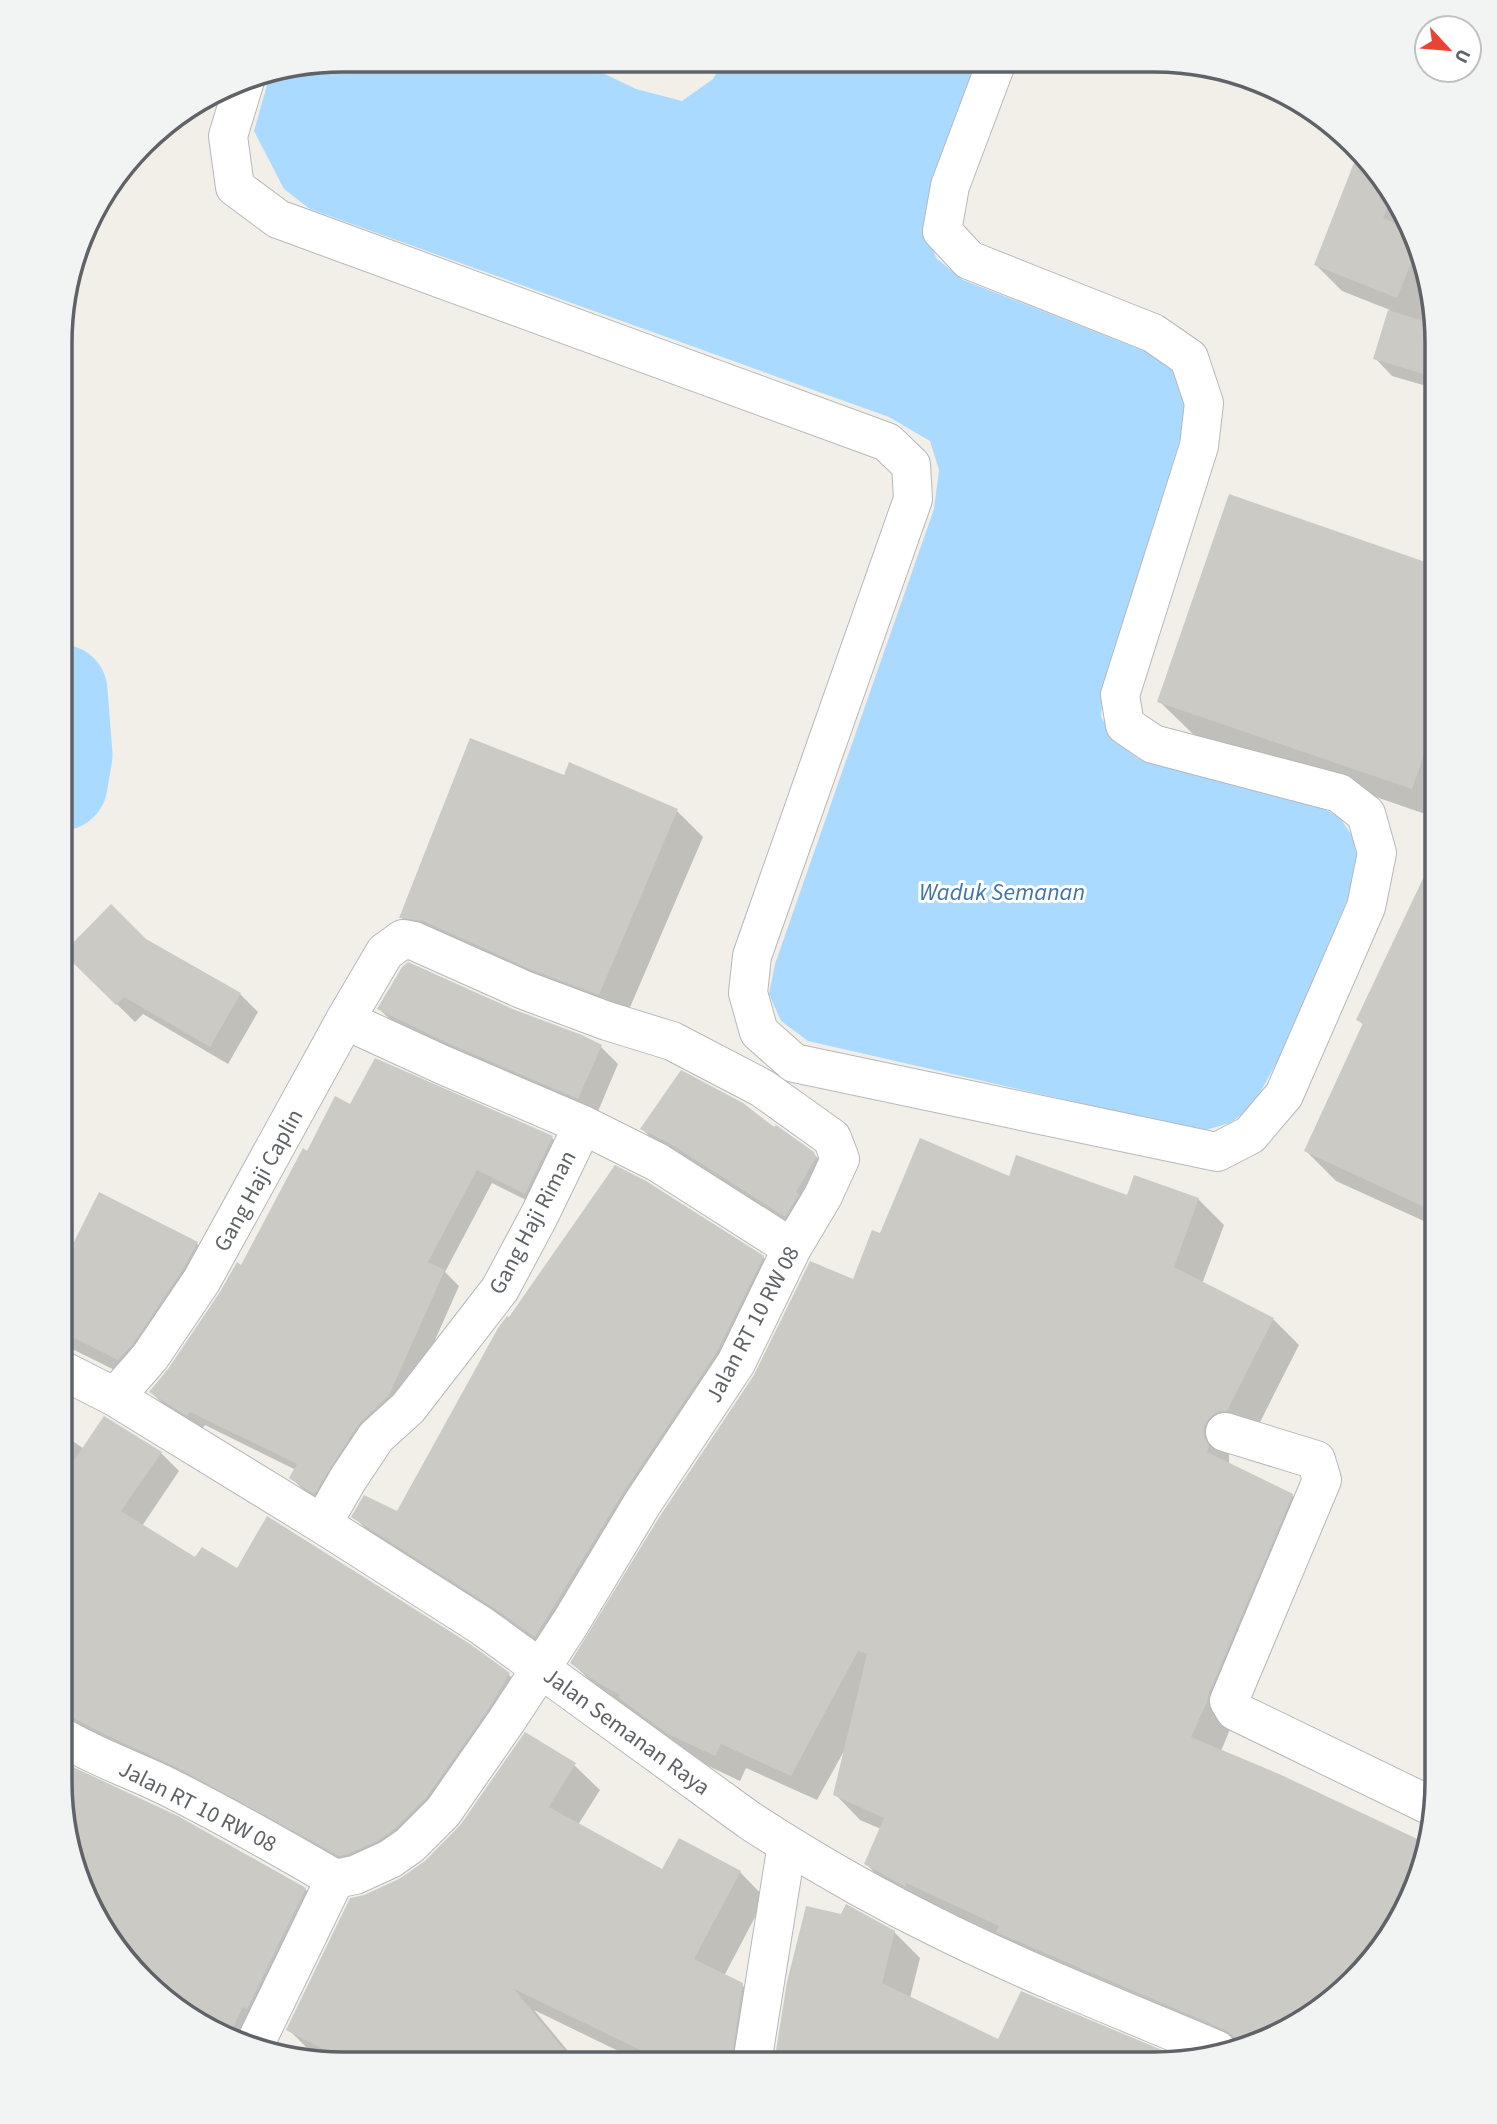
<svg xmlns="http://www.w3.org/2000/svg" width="1497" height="2124" font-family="'Source Sans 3',sans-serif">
	<rect width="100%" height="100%" fill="#f1efe8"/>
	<path fill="#aadaff" d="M342,60H576L636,89L682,101L713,79L723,61H976L933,181L926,225L936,258L963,280L1165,359L1187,391L1184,427L1103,686L1101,717L1119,744L1139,759L1316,806L1339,816L1354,839L1359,872L1282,1053L1252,1107L1230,1123L1202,1131L808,1041L781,1021L769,994L775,964L934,509L939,470L930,441L889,417L310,209L284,189L254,131L271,71Z"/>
	<path fill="#0003" d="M1359,157L1408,218L1430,308L1424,322L1434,326L1437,342V389L1392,376L1375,358L1390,310L1342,291L1316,265Z
		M1230,497L1437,568V818L1193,734L1159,701Z
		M564,778L677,811L703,837L625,1019L427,943L401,917Z
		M1422,886L1437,893V1227L1336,1181L1306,1151L1364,1025L1358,1020Z
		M145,941L240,994L258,1012L228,1064L143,1014L135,1022L65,953Z
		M379,1009L514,1012L601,1047L618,1064L596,1116L397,1026Z
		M375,1060L552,1138L567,1152L540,1207L492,1183L445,1272L459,1286L404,1410L329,1507L306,1492L291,1478L296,1470L205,1425L202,1429L165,1406L151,1392L169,1370L242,1267L308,1153L351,1106Z
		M642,1129H775L813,1153L829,1170L801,1232L658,1144Z
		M1010,1178L1128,1197L1198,1199L1224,1225L1202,1284L1273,1319L1299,1345L1253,1436L1229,1451V1463L1292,1495L1317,1521L1221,1751L1428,1846L1422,1873L1390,1939L1341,1995L1279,2035L1233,2046L891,1889L866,1864L881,1829L860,1820L835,1794L844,1751L817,1800L746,1768L740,1781L696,1760L646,1724L638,1715L598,1688L572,1663L854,1281L881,1235Z
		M197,1244L223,1270L145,1385L64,1345L60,1341V1274Z
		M763,1257L780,1275L553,1654L514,1625L371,1534L354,1517L398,1513L510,1319Z
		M60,1432L84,1449L161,1453L179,1471L142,1526L196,1560L237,1570L508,1674L526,1692L367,1871L60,1743Z
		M60,1763L177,1818L305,1889L323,1907L250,2047L235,2043L171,2006L146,1976L152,1964L126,1953L89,1906L60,1782Z
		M574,1765L600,1790L578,1825L662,1871L740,1872L765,1898L724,1976L742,1985L767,2010L759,2063H643L534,2010L578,2063L328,2062L314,2055L288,2029L365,1897L400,1880Z
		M894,1932L920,1958L910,1998L999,2041L1022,1993L1178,2059L1155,2064L776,2063L789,1983Z"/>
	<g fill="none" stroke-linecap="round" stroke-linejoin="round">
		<path stroke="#aadaff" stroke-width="93" d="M61,784L66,755L61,691"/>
	</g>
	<path fill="#cccac5" d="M1357,155L1391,197L1383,218L1411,230L1416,251L1397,298L1314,265Z
		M1388,310L1433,324L1437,342V378L1373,359Z
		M1229,494L1437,566V717L1412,789L1157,702Z
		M470,738L564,775L569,762L678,809L599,995L532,970L423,921L399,918Z
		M1437,849V1213L1304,1151L1363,1023L1356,1020Z
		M111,904L146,939L241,993L210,1047L124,997L116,1005L63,953Z
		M408,962L515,1010L582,1035L602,1045L578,1099L452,1045L377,1009L402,967Z
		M375,1058L553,1136L525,1194L477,1170L428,1262L445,1270L389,1395L358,1425L314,1494L289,1478L297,1464L190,1412L187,1416L149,1392L168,1369L220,1292L237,1262L241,1265L303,1148L307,1151L335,1096L350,1104Z
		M681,1070L743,1103L774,1127L776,1125L814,1152L816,1158L796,1192L799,1194L785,1217L669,1143L640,1129Z
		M920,1138L1009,1176L1016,1155L1127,1195L1134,1175L1199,1198L1174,1267L1274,1318L1227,1411H1219L1210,1417L1204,1425V1436L1209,1447L1207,1452L1293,1494L1209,1693L1207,1702L1191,1737L1279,1774L1428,1844L1422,1873L1390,1939L1341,1995L1279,2035L1238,2045L1234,2036L1225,2030L996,1932L999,1926L906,1883V1887L864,1864L884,1818L833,1795L867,1654L858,1651L791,1776L721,1744L715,1756L668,1734L619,1698L620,1695L598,1683L570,1663L660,1516L754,1375L810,1261L853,1279L872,1230L880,1233Z
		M615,1165L646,1181L764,1256L717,1352L623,1493L535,1637L494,1608L351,1517L364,1495L397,1511L498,1328L507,1316L509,1317Z
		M99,1192L198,1242L183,1269L133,1344L118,1360L60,1331V1270Z
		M104,1416L162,1452L121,1511L195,1557L202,1547L237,1568L267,1516L470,1644L510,1673L489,1708L426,1798L396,1828L379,1840L348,1854L339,1856L176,1767L108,1736L71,1717L60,1714V1481Z
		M525,1732L576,1763L549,1807L662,1869L679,1838L741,1871L694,1959L743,1983L731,2063H667L514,1989L575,2063L348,2062L286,2030L350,1898L364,1895L399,1879L425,1861L461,1824Z
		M60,1761L178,1816L306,1888L247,2009L243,2007L227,2039L171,2006L89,1906L60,1782Z
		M846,1904L895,1931L882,1983L998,2039L1021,1991L1181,2058L1155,2064L774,2063L787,1982L806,1906L841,1914Z"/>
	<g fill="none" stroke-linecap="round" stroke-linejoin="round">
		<defs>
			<path id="minor" d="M246,77L228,136L235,187L278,219L887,442L911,465L913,499L752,956L748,993L759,1032L794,1063L1217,1152L1250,1135L1284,1095L1366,907L1377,853L1366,814L1339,793L1153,744L1125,725L1120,695L1199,446L1204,403L1189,358L1153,333L969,260L942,231L950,186L997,61
				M583,1125L657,1162L792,1248
				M60,1369L115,1397L322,1524L482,1626L749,1820C813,1862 880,1900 948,1933C1036,1976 1127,2012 1217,2050
				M115,1397L150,1357L202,1280L345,1020L385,952L403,939L414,941L524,990L607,1021L672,1041L762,1088L832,1138L840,1159L823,1196L792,1248L736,1363L642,1504L571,1622L507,1720L443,1812L410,1845L390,1859L355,1875L335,1879L253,2048
				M1225,1432L1316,1460L1322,1480L1229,1701L1235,1711L1435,1808
				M322,1524L348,1479L376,1437L408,1408L500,1289L539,1216L583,1125L443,1065L345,1020
				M60,1736C93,1756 131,1769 166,1786C224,1815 280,1847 335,1879
				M752,2063L787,1844"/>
		</defs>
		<use href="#minor" stroke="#b5b8bc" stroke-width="40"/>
		<use href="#minor" stroke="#fff" stroke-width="38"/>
	</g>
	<g text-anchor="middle" stroke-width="6" stroke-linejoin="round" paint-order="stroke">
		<g font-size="23" fill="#5f6368" stroke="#fff">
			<text transform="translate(258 1180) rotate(-61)" y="8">Gang Haji Caplin</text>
			<text transform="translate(532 1222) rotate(-62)" y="8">Gang Haji Riman</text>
			<text transform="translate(752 1324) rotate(-62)" y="8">Jalan RT 10 RW 08</text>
			<text transform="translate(627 1731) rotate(36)" y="8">Jalan Semanan Raya</text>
			<text transform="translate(198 1806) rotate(27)" y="8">Jalan RT 10 RW 08</text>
		</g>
		<g font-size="24" font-style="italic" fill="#4174aa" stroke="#fff">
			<text x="1002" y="900">Waduk Semanan</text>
		</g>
	</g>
	<path d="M0 0H1497V2124H0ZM343 72H1154A271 271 0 0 1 1425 343V1781A271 271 0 0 1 1154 2052H343A271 271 0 0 1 72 1781V343A271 271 0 0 1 343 72Z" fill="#f2f3f3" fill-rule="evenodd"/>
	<path fill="none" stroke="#5f6368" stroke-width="3.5" d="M343 72H1154A271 271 0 0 1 1425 343V1781A271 271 0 0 1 1154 2052H343A271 271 0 0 1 72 1781V343A271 271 0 0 1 343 72Z"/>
	<g transform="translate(1448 49) rotate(116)"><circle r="33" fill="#ffffff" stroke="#bfc1c3" stroke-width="2"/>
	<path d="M0-5L12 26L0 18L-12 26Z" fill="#ea4335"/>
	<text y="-10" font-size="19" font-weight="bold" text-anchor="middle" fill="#5f6368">U</text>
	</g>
</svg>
